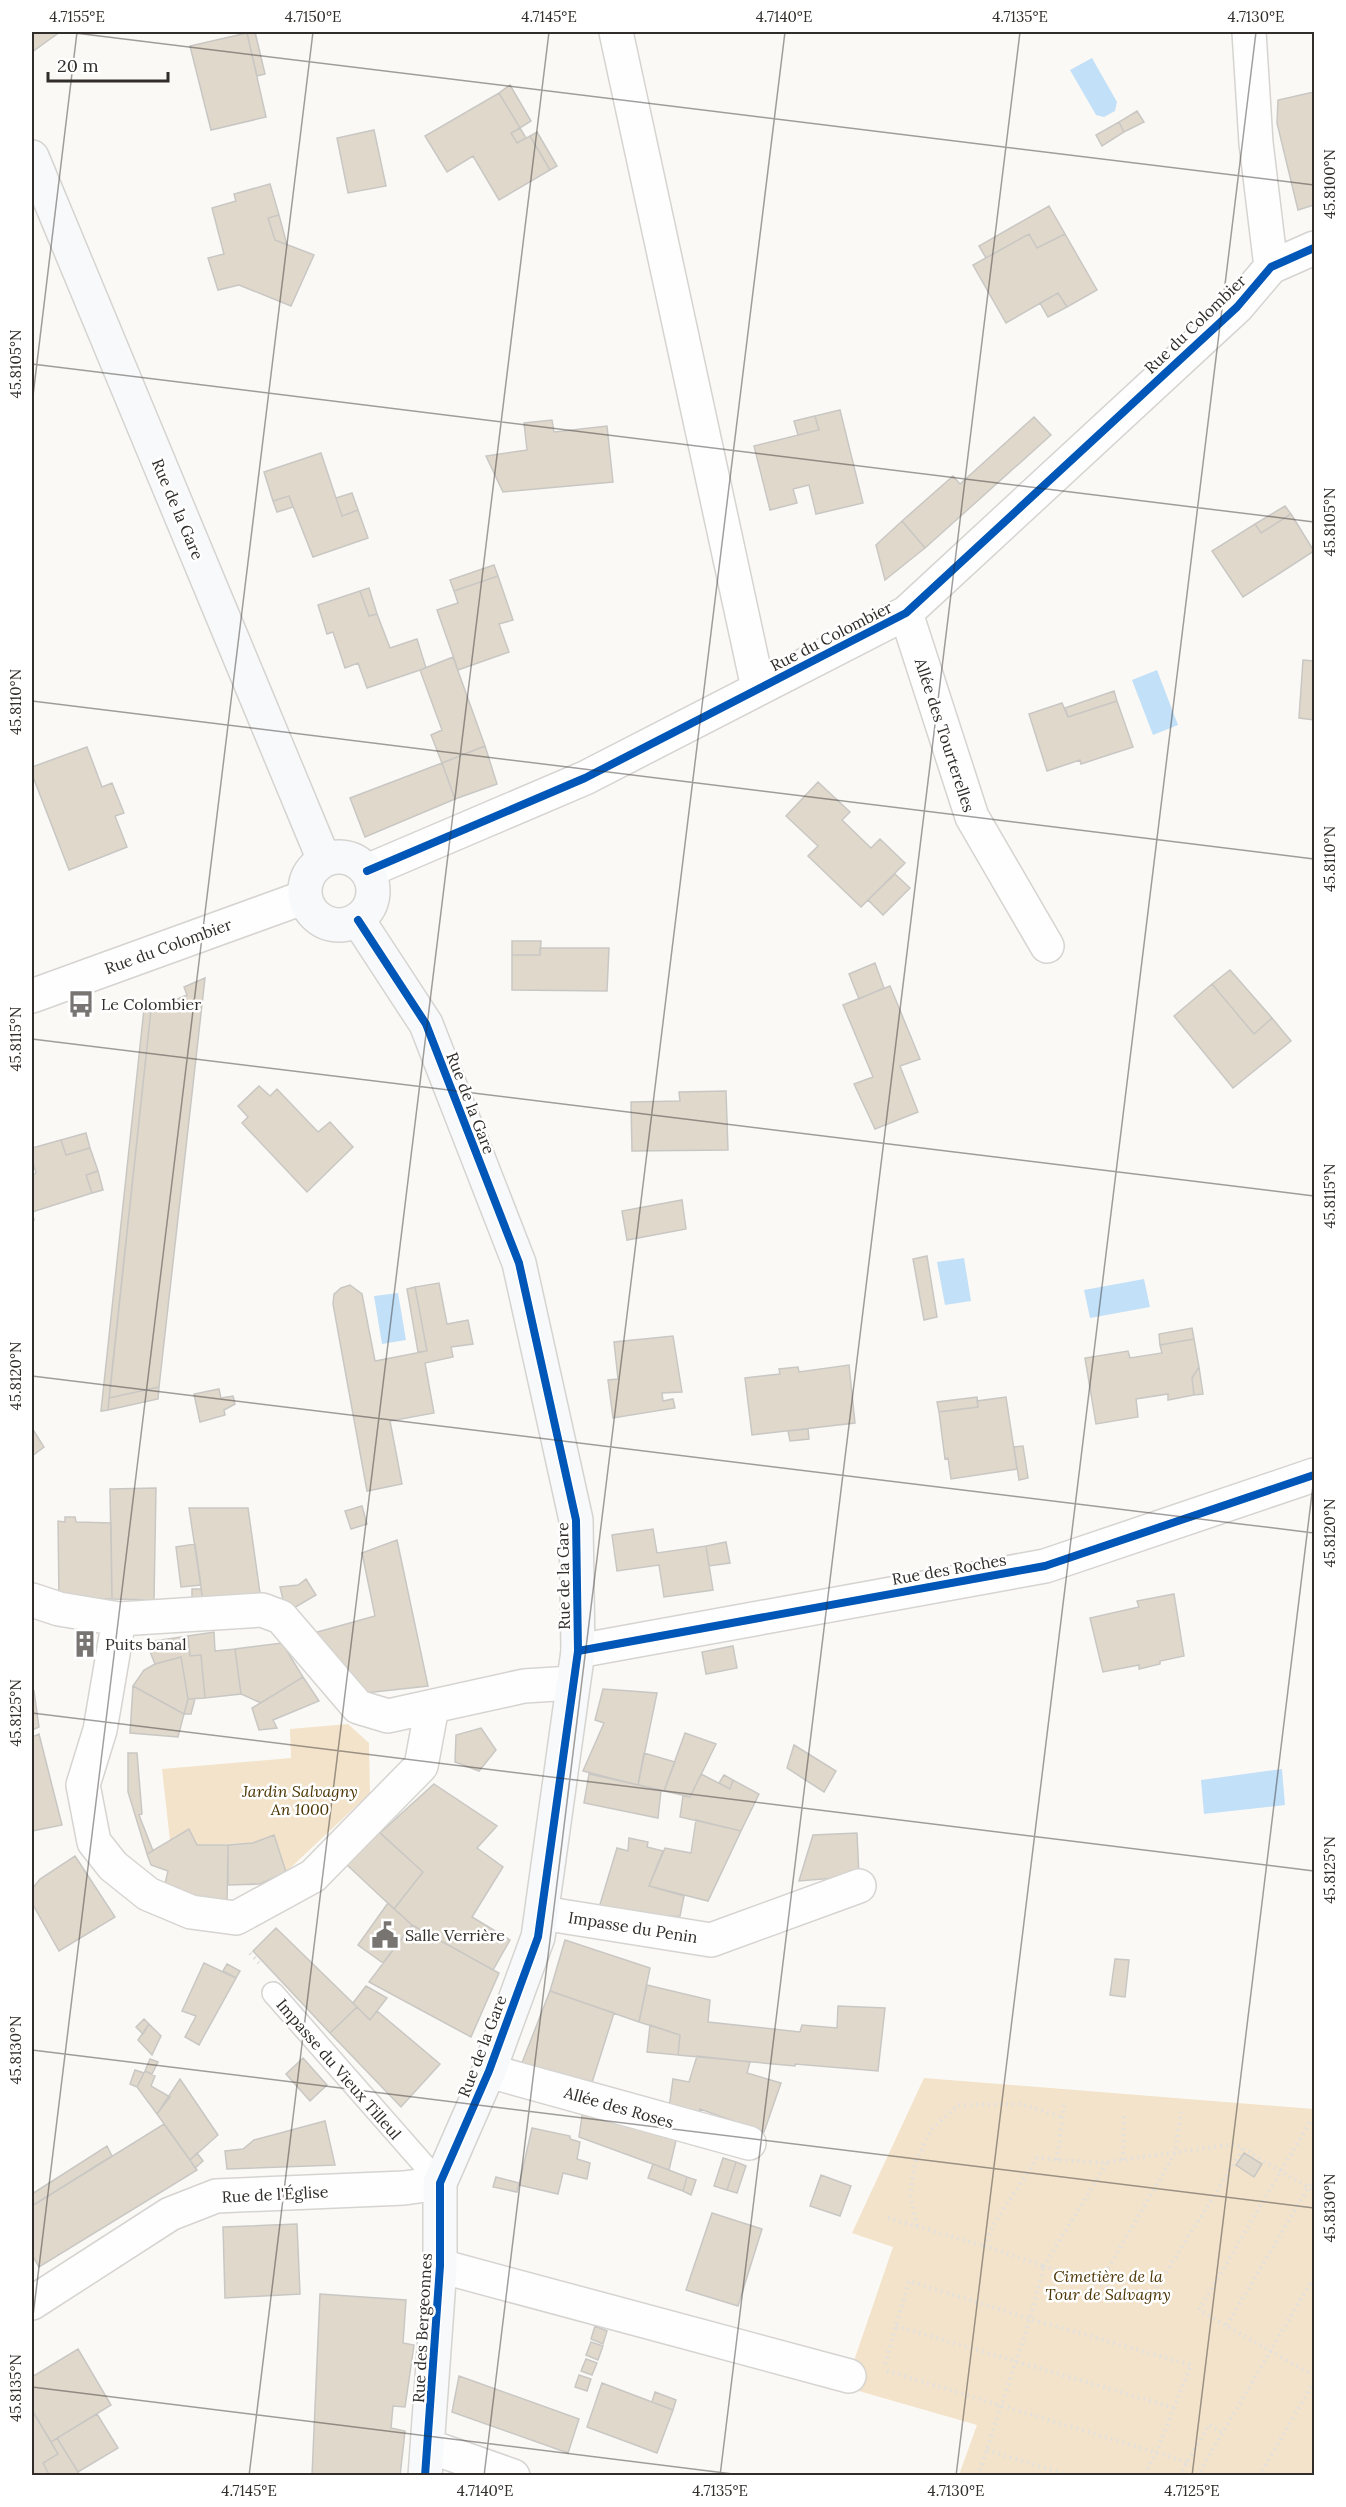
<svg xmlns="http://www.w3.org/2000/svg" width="1346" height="2507" font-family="Lora,serif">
	<rect width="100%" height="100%" fill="#fbf9f5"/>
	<path fill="#f2e3ca" d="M348,1724L369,1743L370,1793L286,1872L274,1835L253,1843L197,1845L188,1829L170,1841L162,1769L291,1758L290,1729Z
		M924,2078L1314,2109V2475H959L977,2425L845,2387L893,2247L852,2233Z"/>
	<path fill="#c2e0f8" d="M1092,58L1117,102L1115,111L1104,117L1096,115L1070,70Z
		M1157,670L1178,725L1153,735L1132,680Z
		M964,1258L971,1301L945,1305L937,1262Z
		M1144,1279L1150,1307L1090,1318L1084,1290Z
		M398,1293L406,1340L382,1344L374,1296Z
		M1282,1769L1285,1805L1204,1814L1201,1780Z"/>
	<path fill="#e0d8cb" stroke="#c9c7c4" stroke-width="1.5" d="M32,32H54L57,34L32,52Z
		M255,32L265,74L257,76L247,33Z
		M247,33L266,117L211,130L190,46Z
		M510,85L531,121L520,128L499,93Z
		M1314,92V205L1298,210L1277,123L1278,100Z
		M499,93L520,128L511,133L517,143L530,136L550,170L499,200L473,156L447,172L425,136Z
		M1137,111L1144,122L1124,132L1119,122Z
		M1119,122L1124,132L1102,146L1096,135Z
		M520,128L526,138L517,143L511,133Z
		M374,130L386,186L348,193L337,138Z
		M537,132L557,166L550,170L530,136Z
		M270,184L279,215L268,218L275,240L314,255L291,306L239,285L218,290L208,258L224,254L212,208L236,201L234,194Z
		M1049,206L1065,234L1037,248L1029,234L986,258L979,246Z
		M279,215L287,245L275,240L268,218Z
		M1029,234L1037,248L1065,234L1097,290L1067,307L1058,293L1006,323L973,265Z
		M1058,293L1067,307L1048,317L1040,303Z
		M840,410L863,503L816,514L809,485L793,489L797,503L770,510L754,446L819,430L815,416Z
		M815,416L819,430L798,435L794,421Z
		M1034,417L1051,435L925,548L902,521L953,476L960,484Z
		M552,420L554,432L607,426L613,482L503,492L486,456L527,450L524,423Z
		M321,453L342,516L358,510L368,538L313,557L289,496L273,501L264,472Z
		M352,493L358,510L342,516L336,498Z
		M289,496L293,507L277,512L273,501Z
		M1285,506L1291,514L1261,533L1255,524Z
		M1291,514L1314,551L1243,597L1212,551L1255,524L1261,533Z
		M902,521L925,548L885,580L876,545Z
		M494,565L498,576L454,591L450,580Z
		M498,576L513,620L499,624L509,652L458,670L437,610L458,603L454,591Z
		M369,588L377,614L369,616L360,591Z
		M360,591L369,616L377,614L390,648L417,639L426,668L367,688L358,663L345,668L333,632L327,634L318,605Z
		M453,657L485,746L442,763L431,735L442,730L420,670Z
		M1303,660L1314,661V720L1299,718Z
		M1114,691L1117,701L1068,717L1065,708Z
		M1117,701L1133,747L1081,764L1080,760L1047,771L1029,714L1062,703L1068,717Z
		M485,746L497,784L455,799L442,763Z
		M87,747L102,787L112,783L124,813L115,816L127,847L69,870L32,774V767Z
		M442,763L455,799L365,837L350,798Z
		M818,782L850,812L842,820L871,848L880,839L905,863L861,907L808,856L818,846L786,816Z
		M895,874L910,888L883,915L868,900Z
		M512,941H541L540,955H512Z
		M540,948H609L607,991L512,990V955H540Z
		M875,963L884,988L859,999L849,974Z
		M1230,970L1272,1018L1254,1034L1212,984Z
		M205,978L159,1387L109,1398L151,1010L187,995L184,987Z
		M1212,984L1254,1034L1272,1018L1291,1041L1233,1088L1174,1016Z
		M890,986L920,1059L900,1066L918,1112L875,1129L854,1084L873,1077L843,1005Z
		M144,1009L151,1010L108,1410L101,1411Z
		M259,1086L270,1096L277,1089L318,1132L330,1122L353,1147L307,1192L242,1123L248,1117L238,1106Z
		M726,1091L728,1150L632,1151L631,1102L680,1101L679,1092Z
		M86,1133L90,1148L66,1155L61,1140Z
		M61,1140L66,1155L90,1148L98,1171L86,1175L92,1193L32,1212L34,1220L32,1221V1175L36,1173L32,1159V1148Z
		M98,1171L103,1190L92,1193L86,1175Z
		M682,1200L686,1229L627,1240L622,1211Z
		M927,1256L937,1317L924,1320L913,1259Z
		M439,1283L447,1324L468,1320L473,1344L451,1347L453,1357L425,1363L434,1413L390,1421L402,1484L367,1491L333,1304L334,1294L341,1288L350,1285L362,1294L375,1361L427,1351L415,1287Z
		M415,1287L427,1351L418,1352L407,1289Z
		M1192,1328L1194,1339L1160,1345L1159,1334Z
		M673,1336L682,1392L662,1393L663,1401L673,1399L675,1408L613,1418L608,1380L618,1379L614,1342Z
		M1194,1339L1199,1367L1192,1378L1194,1395L1168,1400V1394L1136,1399L1138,1417L1096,1424L1085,1358L1128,1351L1130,1358L1162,1353L1160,1345Z
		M849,1365L855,1423L752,1435L745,1378L780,1374L779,1369L798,1367L799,1372Z
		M1199,1367L1203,1394L1194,1395L1192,1378Z
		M159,1387L158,1399L108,1410L109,1398Z
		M219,1389L221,1398L233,1396L235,1404L224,1410L225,1415L200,1422L194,1394Z
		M977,1397L978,1407L939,1412L937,1402Z
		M1006,1397L1017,1469L951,1479L948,1458L945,1459L939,1412L978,1407L977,1401Z
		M32,1428L44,1447L32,1456Z
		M808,1429L809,1439L790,1441L788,1431Z
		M1023,1446L1028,1478L1019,1480L1014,1447Z
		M156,1488L154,1600L112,1599L110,1489Z
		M362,1506L367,1524L351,1529L345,1511Z
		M189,1508H248L260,1593L203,1601Z
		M65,1517H75L76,1522L111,1523L112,1599L59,1598L58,1521L65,1522Z
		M653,1529L657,1553L706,1546L713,1590L664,1597L659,1565L617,1571L612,1535Z
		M397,1540L428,1686L365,1693L314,1633L375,1616L362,1553Z
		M726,1542L730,1563L709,1566L706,1546Z
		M195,1544L201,1585L181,1587L176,1547Z
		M306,1579L316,1595L292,1609L284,1604L280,1587L298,1585Z
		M192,1589H201L203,1601L192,1600Z
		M1174,1594L1184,1656L1160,1661V1664L1139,1669V1665L1103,1672L1090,1618L1139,1607L1137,1601Z
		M214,1632L215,1651L235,1649L241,1694L205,1698L201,1655L190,1656L188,1636Z
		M77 1644a8 8 0 1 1 16 0a8 8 0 1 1-16 0Z
		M188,1636L190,1656L201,1655L205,1698L188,1699L181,1657L155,1664L147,1644V1642Z
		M282,1643L303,1677L261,1703L241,1694L235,1649Z
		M733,1646L737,1668L706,1674L702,1652Z
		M181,1657L188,1699L184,1714L133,1686L144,1670L155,1664Z
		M303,1677L319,1701L273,1720L277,1728L259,1730L252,1708Z
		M133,1686L184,1714L178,1737L130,1733Z
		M603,1689L657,1693L638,1785L583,1771L604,1723L595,1720Z
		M34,1691L39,1727L32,1730V1692Z
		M188,1699H195L191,1714H184Z
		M481,1728L496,1750L479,1771L455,1762L456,1735Z
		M685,1733L716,1744L690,1797L664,1791Z
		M39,1734L62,1825L32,1831V1737Z
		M794,1745L836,1771L824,1792L787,1768Z
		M128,1753H137L142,1814L139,1815L153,1851L147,1854L128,1792Z
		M644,1753L675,1762L664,1791L638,1785Z
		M589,1774L661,1790L658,1818L584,1803Z
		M701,1774L730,1789L733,1780L759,1794L741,1831L680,1817L683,1796L690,1797Z
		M724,1775L733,1780L730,1789L719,1783Z
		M434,1784L497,1826L477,1848L503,1867L472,1917L510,1940L493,1970L412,1925L394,1909L423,1872L380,1833Z
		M696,1820L741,1831L708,1901L649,1886L665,1848L691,1853Z
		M189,1829L197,1845H228L227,1904L196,1900L164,1888L168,1871L151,1865L147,1854Z
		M376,1829L423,1872L394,1909L346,1864Z
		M857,1833L859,1876L799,1881L813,1835Z
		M274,1835L286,1872L260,1884L228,1885V1845L253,1843Z
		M629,1838L648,1842L647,1847L663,1851L649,1886L684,1896L680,1916L630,1918L598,1911L617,1848L628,1851Z
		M75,1856L115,1917L59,1951L32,1903V1889L40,1879Z
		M388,1903L412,1925L383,1963L358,1945Z
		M412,1925L499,1973L471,2037L369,1982Z
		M276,1928L357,2007L330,2033L253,1951Z
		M565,1940L650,1968L639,2022L550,1991Z
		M1115,1959L1129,1960L1125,1997L1110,1995Z
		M204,1963L236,1978L199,2045L185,2037L196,2016L182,2011Z
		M227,1964L240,1971L236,1978L223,1971Z
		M647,1985L710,2000L708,2022L800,2032L802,2025L837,2028L838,2006L885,2008L878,2071L795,2064V2066L678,2055L680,2035L639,2022Z
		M366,1986L387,1998L370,2020L353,2003Z
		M550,1991L614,2013L589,2092L518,2073Z
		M357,2007L370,2020L377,2011L440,2064L401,2107L330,2033Z
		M144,2019L149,2024L143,2034L136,2027Z
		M149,2024L161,2036L152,2055L138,2040Z
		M650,2025L680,2035L678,2055L647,2052Z
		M697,2056L750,2062L747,2073L781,2083L764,2132L700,2109L698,2115L669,2108L673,2079L689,2082Z
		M303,2058L327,2085L310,2101L286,2074Z
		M150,2059L158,2062L152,2074L145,2071Z
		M135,2070L144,2073L137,2087L130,2084Z
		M145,2071L155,2076L151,2086L170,2097L157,2114L137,2087Z
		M180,2079L218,2135L190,2160L157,2114Z
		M583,2109L678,2132L669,2170L579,2137Z
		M325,2121L335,2165L227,2169L225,2151L243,2149L254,2140Z
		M164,2124L197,2170L39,2267L32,2255V2206Z
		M532,2128L570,2136V2139L580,2142L577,2159L590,2163L587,2179L563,2173L558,2194L519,2185Z
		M107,2146L112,2156L32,2206V2194Z
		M197,2153L203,2161L195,2168L190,2160Z
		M1244,2153L1262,2164L1254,2177L1236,2165Z
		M723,2158L736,2162L727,2190L714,2186Z
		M736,2162L746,2166L737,2193L727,2190Z
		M653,2164L687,2177L683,2191L648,2178Z
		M821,2175L851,2186L840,2216L810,2206Z
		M496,2177L519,2183L517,2192L493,2187Z
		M687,2177L696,2180L691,2195L683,2191Z
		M712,2213L762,2229L738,2306L686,2290Z
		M297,2224L300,2294L225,2298L223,2227Z
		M320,2294L406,2300L403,2343L414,2345L405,2407L393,2406L391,2428L405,2431L400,2476H312Z
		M595,2326L607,2331L603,2344L591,2339Z
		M591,2342L603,2346L598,2360L586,2355Z
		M78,2349L111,2405L51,2442L32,2410V2377Z
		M586,2359L597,2363L592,2375L581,2371Z
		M579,2375L591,2379L587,2391L575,2387Z
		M459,2376L579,2419L568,2453L452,2412Z
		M602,2383L673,2410L657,2453L587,2427Z
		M655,2392L676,2400L673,2410L652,2402Z
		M32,2410L58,2454L43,2463L50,2476H32Z
		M97,2414L118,2448L78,2472L57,2438Z
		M57,2438L78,2472L80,2476H50L43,2463L58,2454L51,2442Z"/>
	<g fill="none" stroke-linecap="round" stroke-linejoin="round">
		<defs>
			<path id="lane" d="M273,1993L440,2183"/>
			<path id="street" d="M616,32L758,688
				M1249,32L1256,143L1271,267
				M906,613L972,817L1047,946
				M367,871L585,778L906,613L1237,307L1271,267L1314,248
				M32,996L305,897
				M32,1600L59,1609L119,1619L262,1610L281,1617L358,1707L388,1716L524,1686L572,1683
				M119,1619L100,1730L83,1785L94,1842L113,1866L148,1894L191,1912L236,1918L313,1876L421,1766L432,1707
				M578,1651L1045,1566L1314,1475
				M542,1913L711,1940L859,1886
				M489,2071L749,2143
				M440,2266L849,2376
				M32,2303L170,2214L216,2196L404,2188L440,2183
				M428,2446L513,2476"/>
			<path id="secondary" d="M32,157L324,860
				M305 891a34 34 0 1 1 68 0a34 34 0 1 1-68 0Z
				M358,920L426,1024L519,1263L576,1520L578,1651L538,1937L489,2071L440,2183V2266L425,2476"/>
		</defs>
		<use href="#lane" stroke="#d6d4d1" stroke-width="24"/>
		<use href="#street" stroke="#d6d4d1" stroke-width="36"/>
		<use href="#secondary" stroke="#d6d4d1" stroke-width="36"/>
		<path stroke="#e2e0df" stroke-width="4" stroke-dasharray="1.5 4.5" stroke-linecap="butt" d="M250,1953L261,1965
			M1314,2120H1311L1199,2310L1314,2376
			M1057,2160L1064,2105
			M1123,2160L1124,2112
			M1107,2163L1044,2266L1148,2301L1243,2149
			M888,2218L985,2246
			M917,2226L910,2194L915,2163L931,2130L958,2105L1021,2104L1062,2117
			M1099,2284L1175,2153L1181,2112
			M1227,2325L1314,2178
			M896,2326L1174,2408
			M885,2364L909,2281L1030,2319L1191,2365L1156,2453L1144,2476
			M887,2371L1187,2462
			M987,2450L1071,2476
			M978,2476L1030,2319L1044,2266L985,2246L992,2227L1037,2158L1100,2163L1235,2144L1314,2191
			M1179,2476L1209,2425L1223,2433
			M1197,2476L1314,2277
			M1259,2476L1314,2382"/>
		<use href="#lane" stroke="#fefefe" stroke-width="21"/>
		<use href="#street" stroke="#fefefe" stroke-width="33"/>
		<use href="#secondary" stroke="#f8f9fa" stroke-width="33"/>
		<defs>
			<path id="cycleway" d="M367,871L585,778L906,613L1237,307L1271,267L1314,248
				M358,920L426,1024L519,1263L576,1520L578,1651L538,1937L489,2071L440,2183V2266L425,2476
				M578,1651L1045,1566L1314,1475"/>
		</defs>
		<use href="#cycleway" stroke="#fff" stroke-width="11"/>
		<use href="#cycleway" stroke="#0057b8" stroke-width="8"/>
	</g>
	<path fill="none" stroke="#302d2a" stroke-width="1.5" stroke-opacity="0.45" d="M67,32L1314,185M32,364L1314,522M32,404L77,32M32,701L1314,859M32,1039L1314,1196M32,1376L1314,1533M32,1713L1314,1871M32,2050L1314,2208M32,2324L313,32M32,2387L749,2476M249,2476L549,32M484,2476L785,32M720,2476L1020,32M956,2476L1256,32M1192,2476L1314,1477"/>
	<defs>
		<symbol id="bus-bare" viewBox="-9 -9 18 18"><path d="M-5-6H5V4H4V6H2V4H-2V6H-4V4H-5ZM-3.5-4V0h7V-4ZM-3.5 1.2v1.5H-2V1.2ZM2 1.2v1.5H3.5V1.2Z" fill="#777471" stroke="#fff" stroke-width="2.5" paint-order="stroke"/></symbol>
		<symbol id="building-bare" viewBox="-9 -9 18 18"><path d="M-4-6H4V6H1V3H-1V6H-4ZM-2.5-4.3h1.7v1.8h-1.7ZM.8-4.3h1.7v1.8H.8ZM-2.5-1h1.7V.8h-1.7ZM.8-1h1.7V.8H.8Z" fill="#777471" stroke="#fff" stroke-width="2.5" paint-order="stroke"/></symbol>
		<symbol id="civic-bare" viewBox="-9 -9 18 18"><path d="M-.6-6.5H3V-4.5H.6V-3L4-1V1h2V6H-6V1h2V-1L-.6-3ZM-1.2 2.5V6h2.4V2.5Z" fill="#777471" stroke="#fff" stroke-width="2.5" paint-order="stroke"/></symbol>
	</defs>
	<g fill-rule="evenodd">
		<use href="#bus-bare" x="62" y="985" width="38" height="38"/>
		<use href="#building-bare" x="66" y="1625" width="38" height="38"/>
		<use href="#civic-bare" x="366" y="1916" width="38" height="38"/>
	</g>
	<g text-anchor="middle" stroke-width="5" stroke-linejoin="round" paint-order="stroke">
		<g font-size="16" fill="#302d2a" stroke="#fff">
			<text transform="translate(1195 324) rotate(-44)" y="6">Rue du Colombier</text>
			<text transform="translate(178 509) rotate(67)" y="6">Rue de la Gare</text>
			<text transform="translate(831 636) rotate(-27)" y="6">Rue du Colombier</text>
			<text transform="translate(945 735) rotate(72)" y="6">Allée des Tourterelles</text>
			<text transform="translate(168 946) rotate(-20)" y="6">Rue du Colombier</text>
			<text transform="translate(471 1103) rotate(69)" y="6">Rue de la Gare</text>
			<text transform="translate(949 1569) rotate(-10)" y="6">Rue des Roches</text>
			<text transform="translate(563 1576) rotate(-91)" y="6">Rue de la Gare</text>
			<text transform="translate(633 1927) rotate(9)" y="6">Impasse du Penin</text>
			<text transform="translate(482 2046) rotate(-69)" y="6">Rue de la Gare</text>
			<text transform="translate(339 2069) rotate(49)" y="6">Impasse du Vieux Tilleul</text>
			<text transform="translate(619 2107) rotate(16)" y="6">Allée des Roses</text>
			<text transform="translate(275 2194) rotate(-3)" y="6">Rue de l'Église</text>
			<text transform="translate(422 2328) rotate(-87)" y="6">Rue des Bergeonnes</text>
		</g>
		<g font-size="16" fill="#302d2a" stroke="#fff" text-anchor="start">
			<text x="101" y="1010">Le Colombier</text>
			<text x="105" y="1650">Puits banal</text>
			<text x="405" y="1941">Salle Verrière</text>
		</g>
		<g font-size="16" font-style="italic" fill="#4c3503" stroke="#fff">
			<text x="300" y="1797">Jardin Salvagny<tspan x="300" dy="18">An 1000</tspan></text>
			<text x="1108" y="2282">Cimetière de la<tspan x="1108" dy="18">Tour de Salvagny</tspan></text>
		</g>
	</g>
	<rect width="1346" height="2507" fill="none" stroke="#ffffff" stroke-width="66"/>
	<path d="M48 72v9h120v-9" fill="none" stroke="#302d2a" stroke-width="3"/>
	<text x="57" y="72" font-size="18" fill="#302d2a" stroke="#ffffff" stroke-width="4.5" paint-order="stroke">20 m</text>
	<rect x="33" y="33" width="1280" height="2441" fill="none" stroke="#302d2a" stroke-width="2"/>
	<g font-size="15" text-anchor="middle" fill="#302d2a">
		<text x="77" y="22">4.7155°E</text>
		<text x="313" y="22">4.7150°E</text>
		<text x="549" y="22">4.7145°E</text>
		<text x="784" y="22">4.7140°E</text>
		<text x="1020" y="22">4.7135°E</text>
		<text x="1256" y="22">4.7130°E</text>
		<text transform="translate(1330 184) rotate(-90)" y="5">45.8100°N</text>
		<text transform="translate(16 364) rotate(-90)" y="5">45.8105°N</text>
		<text transform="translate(1330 522) rotate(-90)" y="5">45.8105°N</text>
		<text transform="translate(16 702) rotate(-90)" y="5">45.8110°N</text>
		<text transform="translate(1330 859) rotate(-90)" y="5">45.8110°N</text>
		<text transform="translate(16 1039) rotate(-90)" y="5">45.8115°N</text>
		<text transform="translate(1330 1196) rotate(-90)" y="5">45.8115°N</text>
		<text transform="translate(16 1376) rotate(-90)" y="5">45.8120°N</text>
		<text transform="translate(1330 1533) rotate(-90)" y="5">45.8120°N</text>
		<text transform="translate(16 1713) rotate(-90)" y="5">45.8125°N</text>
		<text transform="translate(1330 1870) rotate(-90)" y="5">45.8125°N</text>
		<text transform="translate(16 2050) rotate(-90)" y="5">45.8130°N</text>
		<text transform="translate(1330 2208) rotate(-90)" y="5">45.8130°N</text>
		<text transform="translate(16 2388) rotate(-90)" y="5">45.8135°N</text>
		<text x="249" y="2496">4.7145°E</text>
		<text x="485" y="2496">4.7140°E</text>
		<text x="720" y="2496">4.7135°E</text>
		<text x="956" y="2496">4.7130°E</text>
		<text x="1192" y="2496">4.7125°E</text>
	</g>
</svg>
